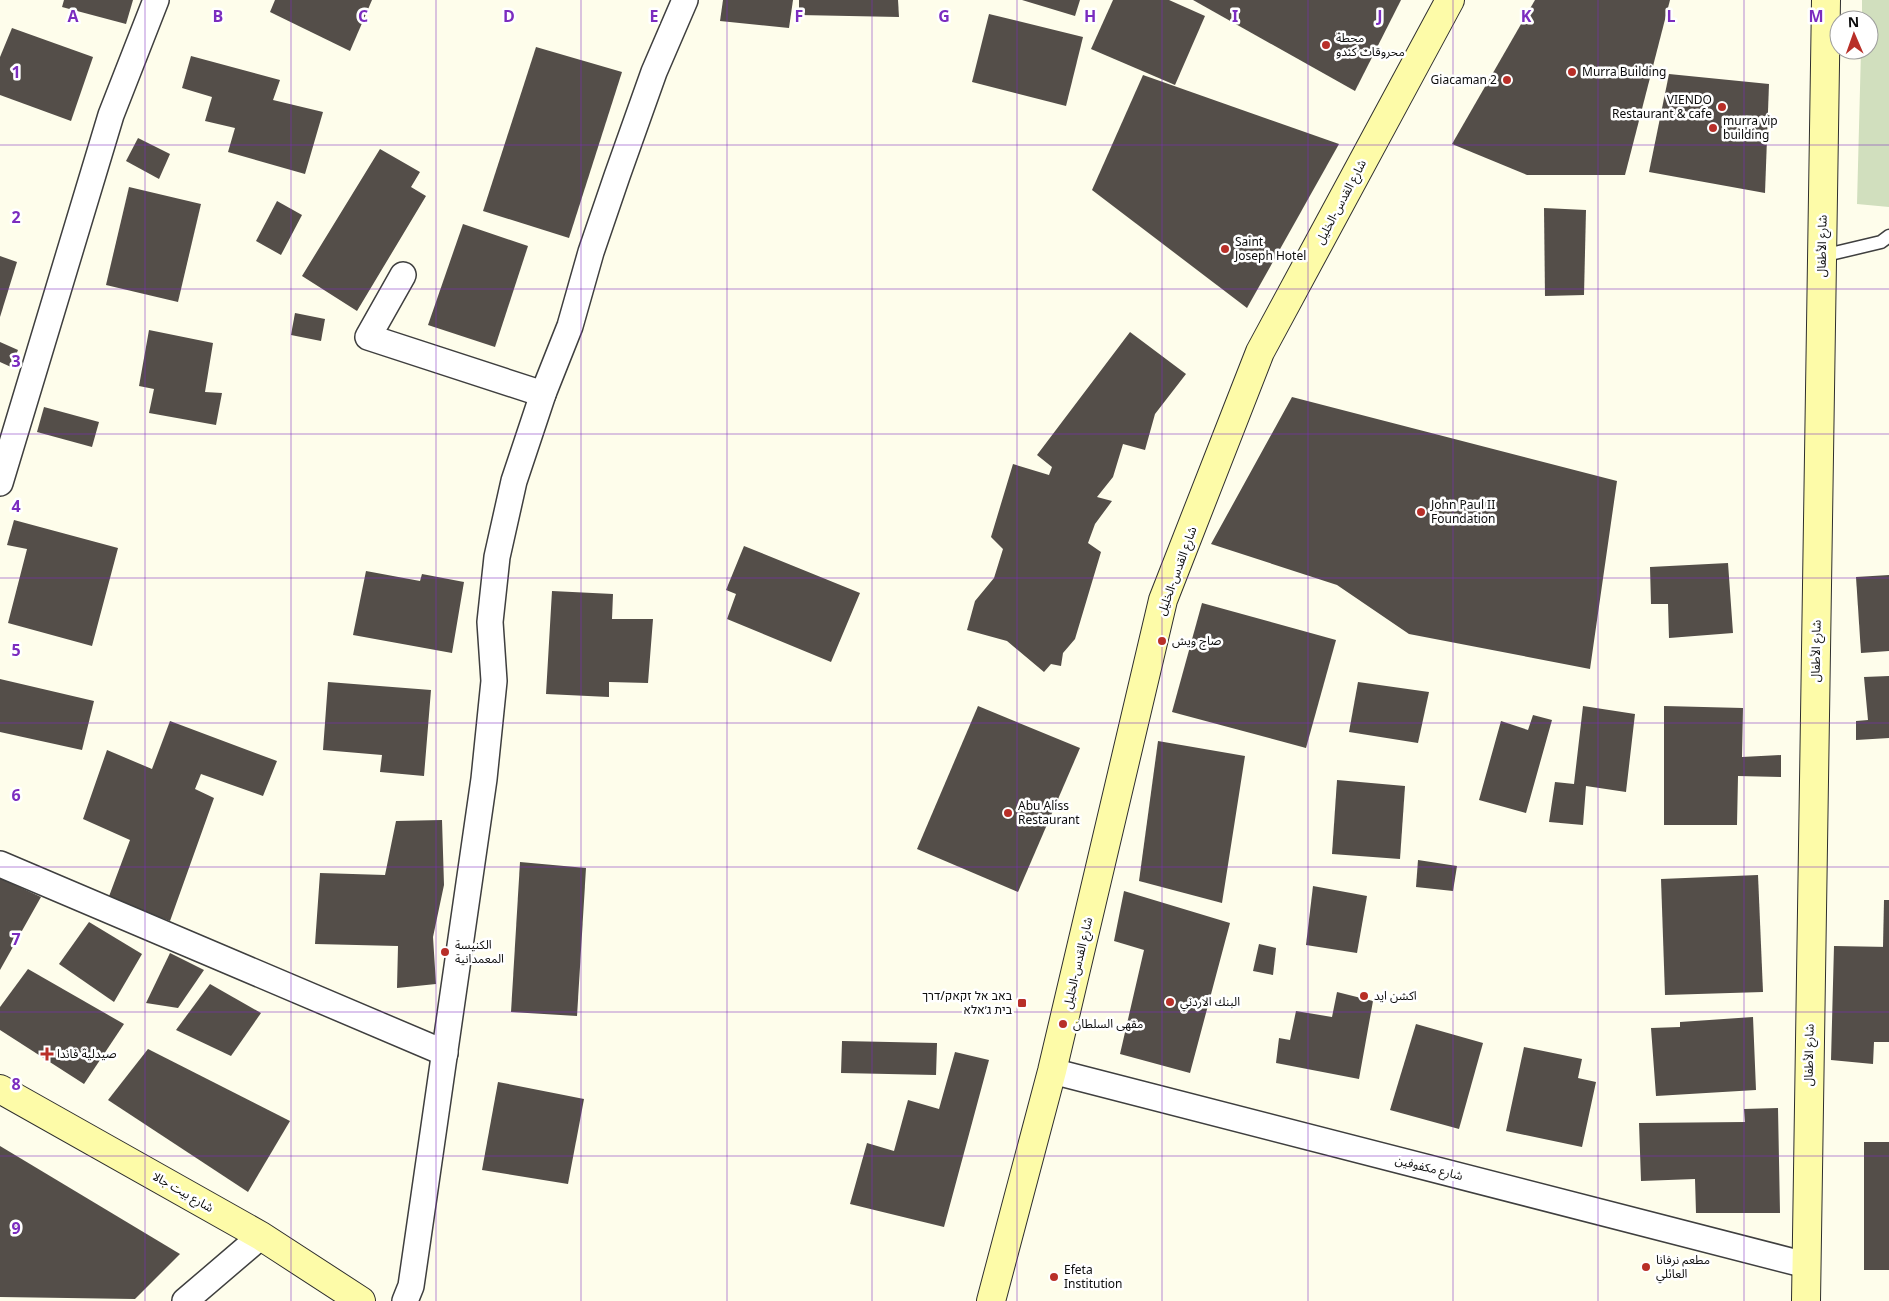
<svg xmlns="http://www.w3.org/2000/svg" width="1889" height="1301" viewBox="0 0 1889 1301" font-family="Georgia,'Noto Sans Arabic',Heebo,serif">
<rect width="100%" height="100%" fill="#fefdeb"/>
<path fill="#d1dfbe" d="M1862,0H1889V207L1857,204L1861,50H1869V20H1862Z"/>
<g fill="#544e49">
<path d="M64,0H133L126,24L62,7Z"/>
<path d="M275,0H372L350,51L270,12Z"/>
<path d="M723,0H793L789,28L720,21Z"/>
<path d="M799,0H898L899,17L799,15Z"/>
<path d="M1022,0H1080L1075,16Z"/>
<path d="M1113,0H1169L1205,16L1175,85L1091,49Z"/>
<path d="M1193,0H1401L1355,91Z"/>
<path d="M1535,0H1670L1625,175H1527L1452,144Z"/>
<path d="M989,14L1083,37L1066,106L972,82Z"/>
<path d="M12,28L93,57L71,121L0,95V57Z"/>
<path d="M536,47L622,72L569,238L483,211Z"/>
<path d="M191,56L280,80L273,100L323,112L305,174L228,152L235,128L205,121L212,97L182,88Z"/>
<path d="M1669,74L1769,84L1765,193L1649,172Z"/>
<path d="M1143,75L1339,144L1247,308L1092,190Z"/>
<path d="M138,138L170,154L159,179L126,161Z"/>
<path d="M380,149L420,172L411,187L426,196L357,311L302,276Z"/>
<path d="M129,187L201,204L178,302L106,285Z"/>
<path d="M277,201L302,215L281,255L256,241Z"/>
<path d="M1544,208L1586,210L1584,295L1545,296Z"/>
<path d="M463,224L528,246L495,347L428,325Z"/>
<path d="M0,256L17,262L0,317Z"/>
<path d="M295,313L325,319L321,341L291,335Z"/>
<path d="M149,330L213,343L205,392L222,393L216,425L149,413L154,389L139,386Z"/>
<path d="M1130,332L1186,374L1155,414L1145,450L1123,444L1113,477L1097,497L1112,501L1095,524L1088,543L1101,552L1075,639L1063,653L1061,666L1051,664L1044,672L1007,641L967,630L975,601L994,578L1003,549L991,537L1013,464L1049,475L1052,467L1037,455Z"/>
<path d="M0,342L18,350L11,367L0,362Z"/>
<path d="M1292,397L1617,481L1590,669L1409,634L1337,585L1211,544Z"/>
<path d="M44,407L99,422L92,447L37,432Z"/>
<path d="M14,520L118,548L92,646L8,623L27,549L7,545Z"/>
<path d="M744,546L860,593L831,662L727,619L736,594L726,590Z"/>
<path d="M1728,563L1733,633L1669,638L1668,604H1651L1650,567Z"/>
<path d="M366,571L420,581L422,574L464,582L452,653L353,635Z"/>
<path d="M1889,575V651L1861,653L1856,577Z"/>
<path d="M552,591L613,594L612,619H653L648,683L609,682V697L546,694Z"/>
<path d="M1202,603L1336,640L1306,748L1172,712Z"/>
<path d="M1889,676V738L1856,740V721L1868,720L1864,677Z"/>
<path d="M0,679L94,701L82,750L0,732Z"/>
<path d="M328,682L431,690L424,776L380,772L382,755L323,750Z"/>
<path d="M1358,682L1429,692L1418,743L1349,732Z"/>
<path d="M978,706L1080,748L1018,892L917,849Z"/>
<path d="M1583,706L1635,714L1626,792L1586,786L1583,825L1549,822L1555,782L1574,784Z"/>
<path d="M1664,706L1743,708L1742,757L1781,755V777L1738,776L1737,825H1664Z"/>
<path d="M1533,715L1552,720L1526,813L1479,800L1501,721L1528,730Z"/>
<path d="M170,721L277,761L263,796L201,774L195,789L214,798L170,921L108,899L130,840L83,819L107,750L152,769Z"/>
<path d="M1158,741L1245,756L1222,903L1139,881Z"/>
<path d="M1337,780L1405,786L1400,859L1332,854Z"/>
<path d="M442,820L444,885L433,937L436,984L397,988L398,946L315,944L320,873L385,875L396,821Z"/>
<path d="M1418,860L1457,866L1453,891L1416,887Z"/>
<path d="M520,862L586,868L577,1016L511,1012Z"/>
<path d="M1758,875L1763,992L1665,995L1661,879Z"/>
<path d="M0,878L41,897L0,970Z"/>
<path d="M1313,886L1367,896L1357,953L1306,945Z"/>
<path d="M1124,891L1230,923L1190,1073L1120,1054L1144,950L1114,941Z"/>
<path d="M1884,900H1889V947H1883Z"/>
<path d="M89,922L142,954L114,1002L59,964Z"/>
<path d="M1259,944L1276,948L1273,975L1253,971Z"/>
<path d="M1834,946L1889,947V1042H1874L1873,1064L1831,1060Z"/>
<path d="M170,953L204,970L178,1008L146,1003Z"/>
<path d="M28,969L124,1024L84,1084L0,1030V1007Z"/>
<path d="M210,984L261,1013L231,1056L176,1030Z"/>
<path d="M1337,992L1373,1001L1359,1079L1276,1063L1279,1038L1290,1040L1296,1011L1332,1017Z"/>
<path d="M1753,1017L1756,1090L1656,1096L1651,1028L1680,1027V1022Z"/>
<path d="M1416,1024L1483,1043L1459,1129L1390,1110Z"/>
<path d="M842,1041L937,1043L936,1075L841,1073Z"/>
<path d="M1524,1047L1582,1059L1578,1078L1596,1082L1582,1147L1506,1131Z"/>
<path d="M148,1049L290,1121L248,1192L108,1100Z"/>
<path d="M955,1052L989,1060L944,1227L850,1204L867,1143L894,1151L908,1100L939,1109Z"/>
<path d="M498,1082L584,1099L568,1184L482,1170Z"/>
<path d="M1778,1108L1780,1213H1696L1695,1179L1641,1181L1639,1123L1745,1122L1744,1109Z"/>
<rect x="1864" y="1142" width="25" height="128"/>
<path d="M0,1146L180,1254L135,1299L0,1297Z"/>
</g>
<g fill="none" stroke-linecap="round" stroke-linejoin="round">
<g stroke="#3f3f3f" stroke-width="15">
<path id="lane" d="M1822,256L1881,242L1889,236"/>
</g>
<g stroke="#3f3f3f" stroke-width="28">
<g id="street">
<path d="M403,275L368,337L543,394"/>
<path d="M0,483L111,115L156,0"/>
<path d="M0,864L445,1053"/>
<path d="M1052,1071L1806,1265"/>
<path d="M185,1301L261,1236"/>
<path d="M405,1301L411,1286L424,1196L484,779L494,681L490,622L497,557L514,481L543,394L570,326L591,252L617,176L654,72L685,0"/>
</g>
</g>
<g stroke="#2e2e2e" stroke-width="30">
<g id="secondary">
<path d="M0,1089L261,1236L361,1301"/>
<path d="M991,1301L1052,1071L1163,600L1260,352L1450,0"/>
<path d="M1806,1301L1826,0"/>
</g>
</g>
<use href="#lane" stroke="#fff" stroke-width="12"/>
<use href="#street" stroke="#fff" stroke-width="25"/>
<use href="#secondary" stroke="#fdfba8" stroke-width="28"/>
</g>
<path fill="none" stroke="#7b2cbf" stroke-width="1" stroke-opacity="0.55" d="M145,0V1301M291,0V1301M436,0V1301M581,0V1301M727,0V1301M872,0V1301M1017,0V1301M1162,0V1301M1308,0V1301M1453,0V1301M1598,0V1301M1744,0V1301M0,145H1889M0,289H1889M0,434H1889M0,578H1889M0,723H1889M0,867H1889M0,1012H1889M0,1156H1889"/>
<g fill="#b82f28" stroke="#fff" stroke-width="2">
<circle cx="1326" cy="45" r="5"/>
<circle cx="1572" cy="72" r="5"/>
<circle cx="1507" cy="80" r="5"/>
<circle cx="1722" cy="107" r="5"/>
<circle cx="1713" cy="128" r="5"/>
<circle cx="1225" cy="249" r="5"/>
<circle cx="1421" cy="512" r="5"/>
<circle cx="1162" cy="641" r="5"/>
<circle cx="1008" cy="813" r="5"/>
<circle cx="445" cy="952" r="5"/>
<circle cx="1364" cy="996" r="5"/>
<circle cx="1170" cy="1002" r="5"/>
<rect x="1017" y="998" width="10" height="10" rx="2.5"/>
<circle cx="1063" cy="1024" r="5"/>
<path d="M44.5 1046.5h5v5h5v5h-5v5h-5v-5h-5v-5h5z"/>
<circle cx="1646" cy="1267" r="5"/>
<circle cx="1054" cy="1277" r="5"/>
</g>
<g text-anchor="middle" stroke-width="5" stroke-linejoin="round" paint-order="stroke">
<g font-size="12" fill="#0c0c0c" stroke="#fff" text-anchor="start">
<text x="1336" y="42">محطة<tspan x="1336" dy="14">محروقات كندو</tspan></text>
<text x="1582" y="76">Murra Building</text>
<text x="1497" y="84" text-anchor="end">Giacaman 2</text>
<text x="1712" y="104" text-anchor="end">VIENDO<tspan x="1712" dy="14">Restaurant &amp; cafe</tspan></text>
<text x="1723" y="125">murra vip<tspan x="1723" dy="14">building</tspan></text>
<text x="1235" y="246">Saint<tspan x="1235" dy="14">Joseph Hotel</tspan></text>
<text x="1431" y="509">John Paul II<tspan x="1431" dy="14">Foundation</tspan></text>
<text x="1172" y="645">صاج ويش</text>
<text x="1018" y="810">Abu Aliss<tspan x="1018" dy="14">Restaurant</tspan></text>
<text x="455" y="949">الكنيسة<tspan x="455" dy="14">المعمدانية</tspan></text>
<text x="1012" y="1000" text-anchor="end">באב אל זקאק/דרך<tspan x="1012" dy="14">בית ג׳אלא</tspan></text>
<text x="1374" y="1000">اكشن ايد</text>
<text x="1180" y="1006">البنك الاردني</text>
<text x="1073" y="1028">مقهى السلطان</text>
<text x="57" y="1058">صيدلية فاندا</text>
<text x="1656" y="1264">مطعم نرفانا<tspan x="1656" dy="14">العائلي</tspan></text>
<text x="1064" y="1274">Efeta<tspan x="1064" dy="14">Institution</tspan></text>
</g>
<g font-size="12" fill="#0c0c0c" stroke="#fff">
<text transform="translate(1341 202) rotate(-62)" y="4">شارع القدس-الخليل</text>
<text transform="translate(1822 246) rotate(-89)" y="4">شارع الأطفال</text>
<text transform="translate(1177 571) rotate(-70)" y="4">شارع القدس-الخليل</text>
<text transform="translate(1816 651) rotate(-89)" y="4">شارع الأطفال</text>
<text transform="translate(1078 963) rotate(-77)" y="4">شارع القدس-الخليل</text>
<text transform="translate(1809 1055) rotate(-89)" y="4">شارع الأطفال</text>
<text transform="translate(1429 1168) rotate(14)" y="4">شارع مكفوفين</text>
<text transform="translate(183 1192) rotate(30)" y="4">شارع بيت جالا</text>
</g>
</g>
<g font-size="16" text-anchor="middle" font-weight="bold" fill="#7b2cbf" stroke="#fff" stroke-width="5" stroke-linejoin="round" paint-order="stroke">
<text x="73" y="22">A</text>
<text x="218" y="22">B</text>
<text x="363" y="22">C</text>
<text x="509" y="22">D</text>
<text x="654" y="22">E</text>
<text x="799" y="22">F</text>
<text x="944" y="22">G</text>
<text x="1090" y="22">H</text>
<text x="1235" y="22">I</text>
<text x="1380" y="22">J</text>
<text x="1526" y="22">K</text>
<text x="1671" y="22">L</text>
<text x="1816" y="22">M</text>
<text x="16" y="78">1</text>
<text x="16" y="223">2</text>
<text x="16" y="367">3</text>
<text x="16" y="512">4</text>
<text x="16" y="656">5</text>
<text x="16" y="801">6</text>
<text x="16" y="945">7</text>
<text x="16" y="1090">8</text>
<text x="16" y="1234">9</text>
</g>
<g transform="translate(1854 35) rotate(358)"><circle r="24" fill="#ffffff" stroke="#9e9e9e"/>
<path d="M0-4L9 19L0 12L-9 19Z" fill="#b82f28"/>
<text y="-8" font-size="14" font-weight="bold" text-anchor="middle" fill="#0c0c0c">N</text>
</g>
</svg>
